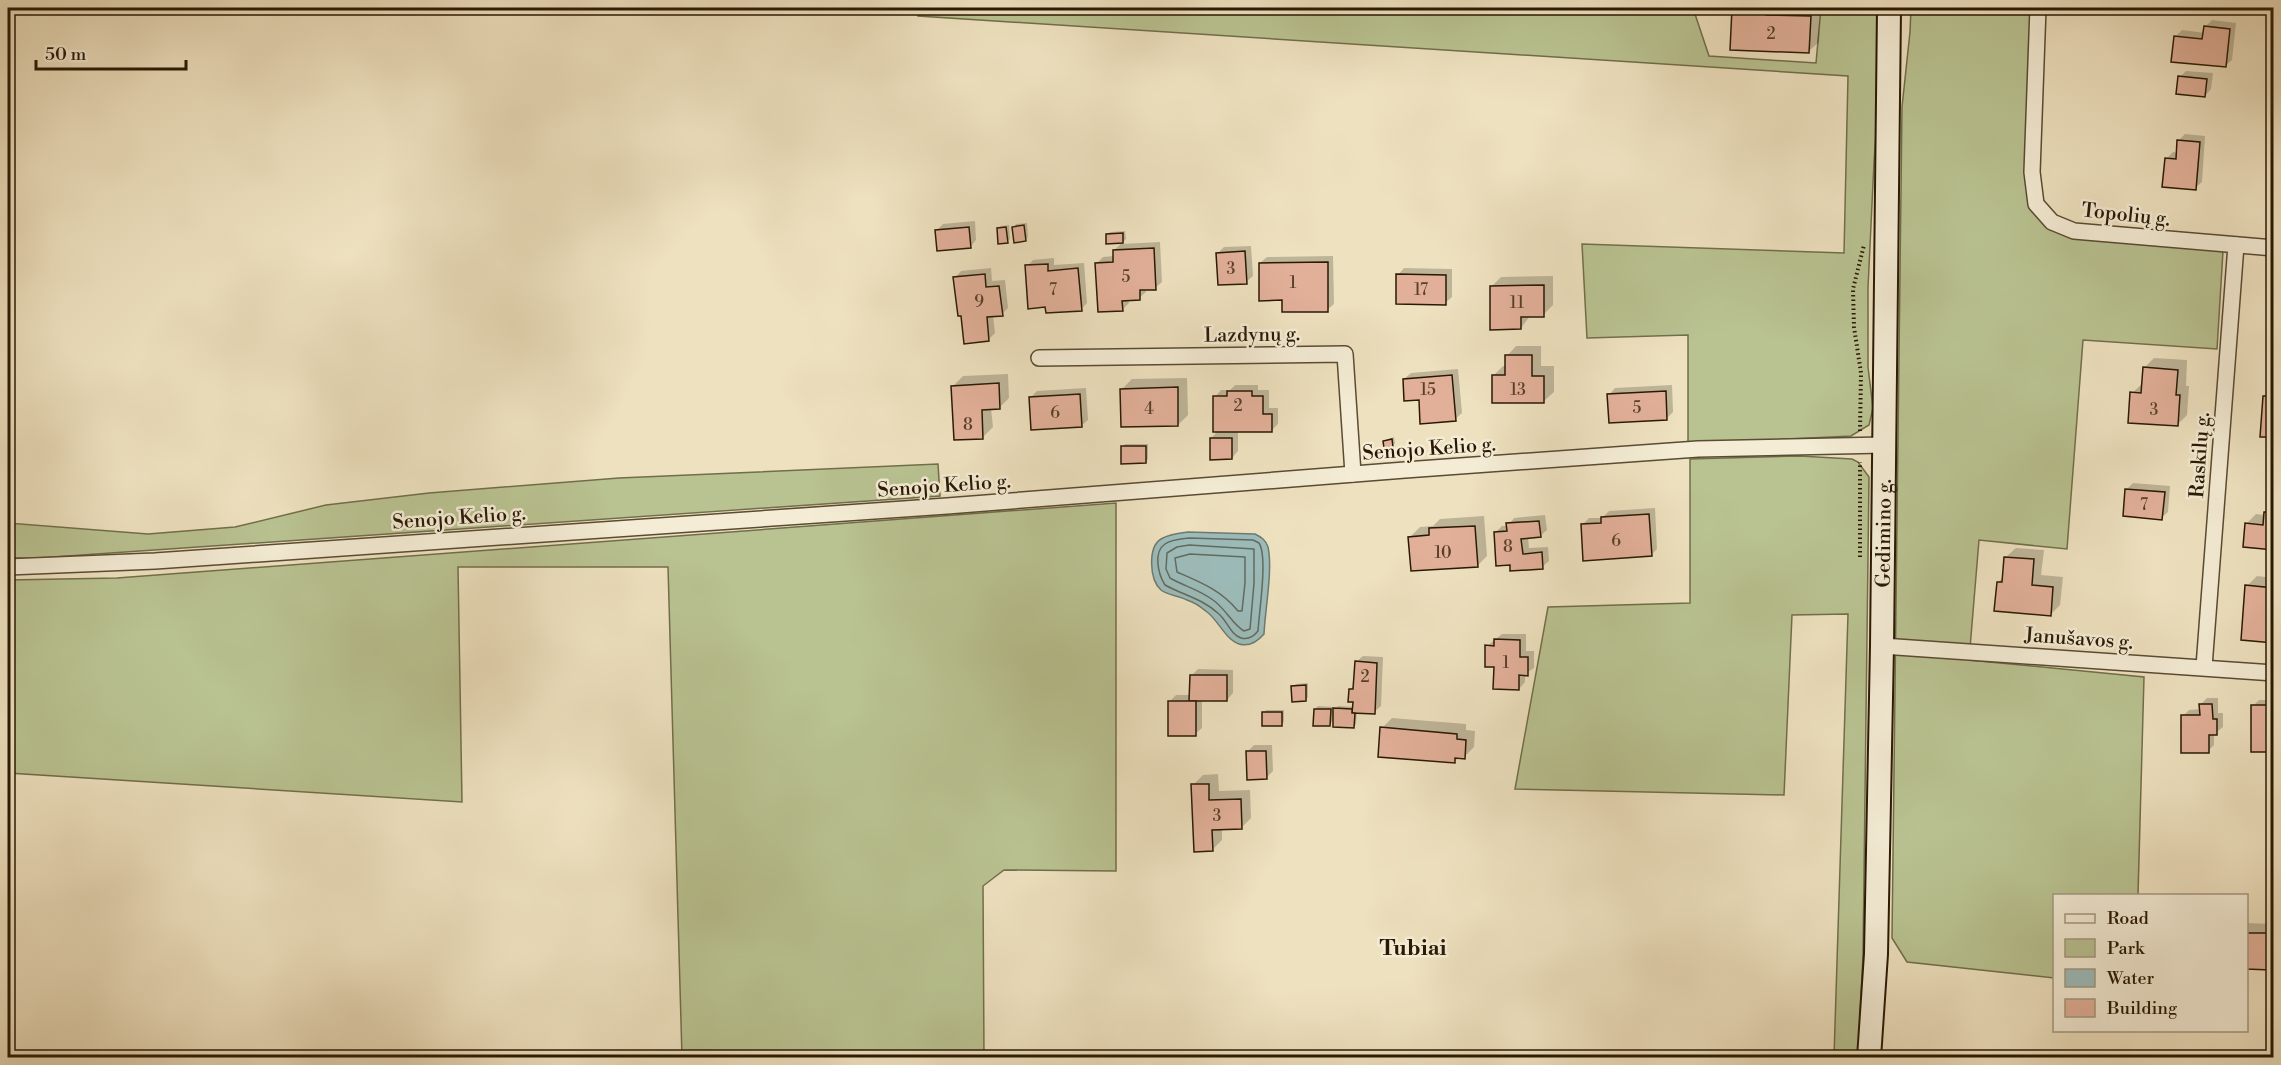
<svg xmlns="http://www.w3.org/2000/svg" width="2281" height="1065" viewBox="0 0 2281 1065" font-family="'Libre Bodoni',serif">
<rect width="100%" height="100%" fill="#eee1bf"/>
<filter id="stains"><feTurbulence type="fractalNoise" baseFrequency=".00333" numOctaves="4"/><feColorMatrix values="0 0 0 0 .2 0 0 0 0 .09 0 0 0 0 .02 0 0 0 .5 -.17"/></filter>
<radialGradient id="worn" r=".72"><stop offset=".6" stop-color="#630" stop-opacity="0"/><stop offset="1" stop-color="#630" stop-opacity=".3"/></radialGradient>
<g fill="#b9c291" stroke="#716e4a" stroke-width="1.5">
<path d="M918,8H1693L1709,56L1816,63L1821,8H1885L1874,162L1868,288V367L1873,408L1869,425L1851,436L1688,444V335L1587,338L1582,244L1844,253L1848,76L918,16Z"/>
<path d="M1911,8H2038L2037,205L2052,222L2236,245L2223,251L2217,349L2083,340L2067,549L1979,540L1969,660L2144,677L2138,895L2054,896V978L1907,962L1892,938L1902,107L1910,32Z"/>
<path d="M1800,456L1852,459L1858,462L1869,477L1863,955L1858,1057H1834L1848,614L1792,615L1784,795L1515,789L1548,607L1690,603V459Z"/>
<path d="M938,464L940,496L38,558H8V523L148,534L235,527L326,505L429,493L619,478Z"/>
<path d="M1116,503V871L1004,870L983,886L984,1057H682L668,567H458L462,802L8,773V580L117,578Z"/>
</g>
<path fill="#9cbcba" stroke="#6e7b71" stroke-width="1.5" d="M1188,532L1255,534C1261,537 1266,540 1268,547C1273,569 1265,610 1264,634C1258,641 1249,647 1239,644C1226,640 1218,620 1207,612C1201,607 1194,602 1187,600C1179,596 1167,595 1161,590C1149,579 1148,547 1161,539C1169,534 1180,533 1188,532Z"/>
<g fill="#0003">
<path d="M1733,8H1820L1819,42L1809,51L1732,48Z"/>
<path d="M2212,20L2236,23L2232,60L2225,66L2175,37L2182,30L2205,33V27Z"/>
<path d="M2186,71L2213,73L2211,89L2205,96L2180,77Z"/>
<path d="M2185,134L2205,136L2202,182L2195,188L2166,159L2173,152L2178,153L2179,140Z"/>
<path d="M975,221L976,240L970,247L937,230L943,224Z"/>
<path d="M1027,223L1028,237L1025,240L1014,227L1016,224Z"/>
<path d="M1009,225L1010,239L1007,241L998,229L1001,226Z"/>
<path d="M1125,231L1126,239L1121,244L1160,242L1162,282L1155,288L1146,289V292L1139,298L1128,299L1129,303L1122,310L1097,263L1103,257L1114,256V250L1123,242L1108,235L1110,232Z"/>
<path d="M1251,246L1253,276L1246,282L1217,254L1224,247Z"/>
<path d="M1333,256L1334,304L1327,310L1283,299L1260,263L1267,257Z"/>
<path d="M1054,258V265L1084,263L1087,303L1081,309L1027,266L1033,260Z"/>
<path d="M991,268L992,281L1005,280L1008,308L1002,314L993,315L995,333L989,339L962,314L955,278L961,271Z"/>
<path d="M1404,268L1452,269V297L1445,303L1398,275Z"/>
<path d="M1553,276V305L1543,315L1530,316L1521,328L1491,287L1501,277Z"/>
<path d="M1516,346H1541V366H1554V392L1544,401L1493,376L1503,366H1507V356Z"/>
<path d="M2154,358L2187,360L2186,386H2189L2187,415L2177,425L2132,393L2143,383L2144,368Z"/>
<path d="M1458,369L1462,413L1455,419L1420,398L1404,379L1411,373Z"/>
<path d="M1008,374L1009,398L999,408H991L993,427L983,437L953,386L963,376Z"/>
<path d="M1187,378L1188,415L1178,425L1122,389L1132,379Z"/>
<path d="M1235,385H1258V390H1269V408H1278V424L1272,430H1238V451L1232,458L1211,438L1219,430L1215,397L1221,390H1230Z"/>
<path d="M1672,385L1673,412L1667,418L1609,395L1615,388Z"/>
<path d="M2274,387V436L2264,396Z"/>
<path d="M1086,388L1088,420L1081,426L1031,397L1037,391Z"/>
<path d="M1394,437L1395,443L1393,445L1385,441Z"/>
<path d="M1125,444H1148V459L1146,462L1123,447Z"/>
<path d="M2133,483L2170,486L2168,512L2161,518L2127,489Z"/>
<path d="M2274,504V548L2246,524L2256,514L2265,515Z"/>
<path d="M1655,508L1657,549L1651,555L1582,525L1589,518H1602L1609,511Z"/>
<path d="M1545,515L1547,530L1540,536L1528,537L1529,548L1548,547L1549,561L1542,567L1511,563L1495,533L1502,526H1508L1514,518Z"/>
<path d="M1484,516L1487,556L1477,566L1410,537L1420,527L1433,526L1440,519Z"/>
<path d="M2016,548L2044,550L2041,575L2063,577L2060,605L2050,615L1998,582L2004,577L2006,557Z"/>
<path d="M2257,576L2274,578V642L2247,586Z"/>
<path d="M1502,634H1526V651H1534V668L1525,674V682L1519,689L1495,665L1487,646Z"/>
<path d="M1363,656L1383,657L1381,706L1374,712L1357,711L1356,724L1353,727L1334,720L1329,725L1315,709L1318,706L1333,707V711L1338,706L1354,707V701L1350,690L1355,684L1356,662Z"/>
<path d="M1198,669L1233,670V693L1227,700H1202V728L1195,734L1169,702L1176,695H1191V676Z"/>
<path d="M1308,683V697L1306,700L1293,686L1296,684Z"/>
<path d="M2207,698H2218V713H2223V727L2214,734V745L2208,751L2183,716L2189,710L2201,709V704Z"/>
<path d="M2259,700H2274V751L2253,706Z"/>
<path d="M1266,710H1284V722L1281,724L1263,713Z"/>
<path d="M1392,718L1466,724V730L1475,731L1474,747L1464,757H1459L1454,762L1382,728Z"/>
<path d="M1254,745H1272L1273,771L1266,778L1247,752Z"/>
<path d="M1218,774L1219,791L1250,790L1251,818L1241,828L1222,829V840L1212,850L1193,785L1203,775Z"/>
<path d="M2246,923L2274,924V965L2271,968H2246Z"/>
</g>
<g fill="none" stroke-linecap="round" stroke-linejoin="round">
<g stroke="#626a5f" stroke-width="1.5">
<path d="M1189,538L1253,540L1259,543C1268,557 1259,612 1258,631C1254,636 1248,640 1241,638C1231,635 1227,621 1219,614C1203,599 1183,595 1165,585C1158,574 1153,552 1165,544C1172,539 1182,539 1189,538Z"/>
<path d="M1189,545L1254,549V583L1250,629L1244,631C1233,625 1225,608 1213,600C1200,590 1184,586 1170,578L1166,569L1167,553L1177,547Z"/>
<path d="M1190,554L1245,557V583L1242,611H1238C1221,590 1200,582 1177,572L1175,558Z"/>
</g>
</g>
<g fill="#e2b099" stroke="#291904" stroke-width="1.5">
<path d="M1732,8H1767L1766,15L1811,16L1809,53L1730,50Z"/>
<path d="M2204,26L2230,29L2226,67L2171,62L2174,36L2202,39Z"/>
<path d="M2178,76L2207,79L2205,97L2176,94Z"/>
<path d="M2177,140L2200,142L2196,190L2162,187L2165,158L2176,159Z"/>
<path d="M1024,225L1026,241L1014,243L1012,227Z"/>
<path d="M969,227L971,248L937,251L935,230Z"/>
<path d="M1006,227L1008,243L998,244L997,228Z"/>
<path d="M1123,233V243L1106,244V234Z"/>
<path d="M1154,248L1156,290H1140V300L1122,301L1123,311L1098,312L1095,263L1113,262V250Z"/>
<path d="M1245,251L1247,284L1218,285L1216,253Z"/>
<path d="M1328,262V312H1282V300L1259,301V263Z"/>
<path d="M1048,264V271L1078,268L1082,311L1046,313L1045,307L1028,309L1025,265Z"/>
<path d="M985,274L986,287L999,286L1003,316L987,317L989,341L964,344L961,316H958L953,277Z"/>
<path d="M1396,274L1446,275V305L1396,304Z"/>
<path d="M1544,285V317H1521V329L1490,330V286Z"/>
<path d="M1505,355H1532V376H1544V403H1492V375H1505Z"/>
<path d="M2143,367L2178,370L2176,395H2180L2178,426L2128,423L2130,392L2141,393Z"/>
<path d="M1452,375L1456,421L1420,424L1419,400L1404,401L1403,379Z"/>
<path d="M999,383L1000,409L982,410L983,439L954,440L951,386Z"/>
<path d="M1178,387V426L1121,427L1120,389Z"/>
<path d="M1227,391H1252V396H1263V414H1272V432H1213V396H1227Z"/>
<path d="M1666,391L1667,420L1609,423L1607,394Z"/>
<path d="M1080,394L1082,427L1031,430L1029,397Z"/>
<path d="M2263,396H2274V437H2260Z"/>
<path d="M1210,438H1232V459L1210,460Z"/>
<path d="M1392,439L1393,447L1384,448L1383,441Z"/>
<path d="M1121,446H1146V463L1121,464Z"/>
<path d="M2125,489L2165,492L2162,520L2123,516Z"/>
<path d="M2264,512H2274V550L2243,547L2245,523L2263,525Z"/>
<path d="M1649,514L1652,556L1583,561L1581,524L1601,523V517Z"/>
<path d="M1539,521L1541,537L1521,539L1523,554L1542,552L1543,569L1510,571V565L1496,566L1494,532L1507,531L1506,523Z"/>
<path d="M1475,526L1478,567L1411,571L1408,537L1429,535V528Z"/>
<path d="M2004,557L2034,559L2032,585L2053,587L2051,616L1994,611L1997,582H2002Z"/>
<path d="M2245,585L2274,588V643L2241,640Z"/>
<path d="M1494,639L1520,640V657H1528V676L1519,675V690L1493,689L1494,667H1485V645L1494,646Z"/>
<path d="M1355,661L1377,663L1375,714L1352,713L1353,702H1348L1349,689H1353Z"/>
<path d="M1190,675H1227V701H1189Z"/>
<path d="M1306,685V701L1292,702L1291,686Z"/>
<rect x="1168" y="701" width="28" height="35"/>
<path d="M2199,704H2212L2213,719H2217V735H2209V753H2181V715H2200Z"/>
<rect x="2251" y="705" width="23" height="47"/>
<path d="M1333,708L1352,709V713H1355L1354,728L1333,727Z"/>
<path d="M1314,709H1331L1330,726H1313Z"/>
<rect x="1262" y="712" width="20" height="14"/>
<path d="M1380,727L1457,734V739L1466,740L1465,759L1455,758V763L1378,757Z"/>
<path d="M1246,751H1266L1267,779L1247,780Z"/>
<path d="M1191,784H1209V800L1241,799L1242,829L1212,830L1213,851L1194,852Z"/>
<path d="M2246,933H2272L2271,970L2246,969Z"/>
</g>
<g fill="none" stroke-linecap="round" stroke-linejoin="round">
<g stroke="#5a4b33" stroke-width="18">
<g id="street">
<path d="M2038,8L2032,172L2036,204L2052,222L2074,231L2274,248"/>
<path d="M1039,358L1345,354L1353,474"/>
<path d="M8,567L155,561L947,506L1405,470L1698,449L1884,445"/>
<path d="M1882,646L2274,673"/>
<path d="M2204,667L2236,245"/>
</g>
</g>
<g stroke="#291904" stroke-width="26">
<g id="secondary">
<path id="s1" d="M1869,1058L1876,954L1882,646L1889,8"/>
</g>
</g>
<g stroke="#291904" stroke-width="4" stroke-dasharray="1.5 3" stroke-linecap="butt">
<path d="M1860,431L1861,373L1854,327L1853,289L1864,245"/>
<path d="M1860,557V462"/>
</g>
<use href="#street" stroke="#f4ecd5" stroke-width="15"/>
<use href="#secondary" stroke="#f4ecd5" stroke-width="22"/>
</g>
<g text-anchor="middle" stroke-width="5" stroke-linejoin="round" paint-order="stroke">
<g font-size="16" fill="#573f29">
<text x="1771" y="39">2</text>
<text x="1231" y="274">3</text>
<text x="1126" y="282">5</text>
<text x="1293" y="288">1</text>
<text x="1053" y="295">7</text>
<text x="1421" y="295">17</text>
<text x="979" y="307">9</text>
<text x="1517" y="308">11</text>
<text x="1428" y="395">15</text>
<text x="1518" y="395">13</text>
<text x="1238" y="411">2</text>
<text x="1637" y="413">5</text>
<text x="1149" y="414">4</text>
<text x="2154" y="415">3</text>
<text x="1055" y="418">6</text>
<text x="968" y="430">8</text>
<text x="2144" y="510">7</text>
<text x="1616" y="546">6</text>
<text x="1508" y="552">8</text>
<text x="1443" y="558">10</text>
<text x="1506" y="668">1</text>
<text x="1365" y="682">2</text>
<text x="1217" y="821">3</text>
</g>
<g font-size="20" fill="#291904" stroke="#f4ecd5">
<text transform="translate(2126 214) rotate(6)" y="7">Topolių g.</text>
<text transform="translate(1252 334) rotate(-1)" y="7">Lazdynų g.</text>
<text transform="translate(1429 448) rotate(-4)" y="7">Senojo Kelio g.</text>
<text transform="translate(2199 455) rotate(-86)" y="7">Raskilų g.</text>
<text transform="translate(944 485) rotate(-4)" y="7">Senojo Kelio g.</text>
<text transform="translate(459 517) rotate(-4)" y="7">Senojo Kelio g.</text>
<text dy="7" stroke="none"><textPath href="#s1" startOffset="525">Gedimino g.</textPath></text>
<text transform="translate(2079 638) rotate(4)" y="7">Janušavos g.</text>
</g>
<g font-size="22" font-weight="bold" fill="#291904" stroke="#f4ecd5">
<text x="1413" y="955">Tubiai</text>
</g>
</g>
<rect width="2281" height="1065" fill="none" stroke="#eee1bf" stroke-width="30"/>
<rect x="9" y="9" width="2263" height="1047" fill="none" stroke="#291904" stroke-width="3"/>
<rect x="15" y="15" width="2251" height="1035" fill="none" stroke="#291904" stroke-width="1.5"/>
<rect x="2053" y="894" width="195" height="138" fill="#f4ecd5" stroke="#a39881" stroke-width="1.5"/>
<rect x="2065" y="914" width="30" height="9" fill="#f4ecd5" stroke="#a39881" stroke-width="1.5"/>
<text x="2107" y="924" font-size="18" fill="#291904">Road</text>
<rect x="2065" y="939" width="30" height="18" fill="#b9c291" stroke="#a39881" stroke-width="1.5"/>
<text x="2107" y="954" font-size="18" fill="#291904">Park</text>
<rect x="2065" y="969" width="30" height="18" fill="#9cbcba" stroke="#a39881" stroke-width="1.5"/>
<text x="2107" y="984" font-size="18" fill="#291904">Water</text>
<rect x="2065" y="999" width="30" height="18" fill="#e2b099" stroke="#a39881" stroke-width="1.5"/>
<text x="2107" y="1014" font-size="18" fill="#291904">Building</text>
<path d="M36 60v9h150v-9" fill="none" stroke="#291904" stroke-width="3"/>
<text x="45" y="60" font-size="18" fill="#291904" stroke="#f4ecd5" stroke-width="4.5" paint-order="stroke">50 m</text>
<rect width="100%" height="100%" filter="url(#stains)"/>
<rect width="100%" height="100%" fill="url(#worn)"/>
</svg>
